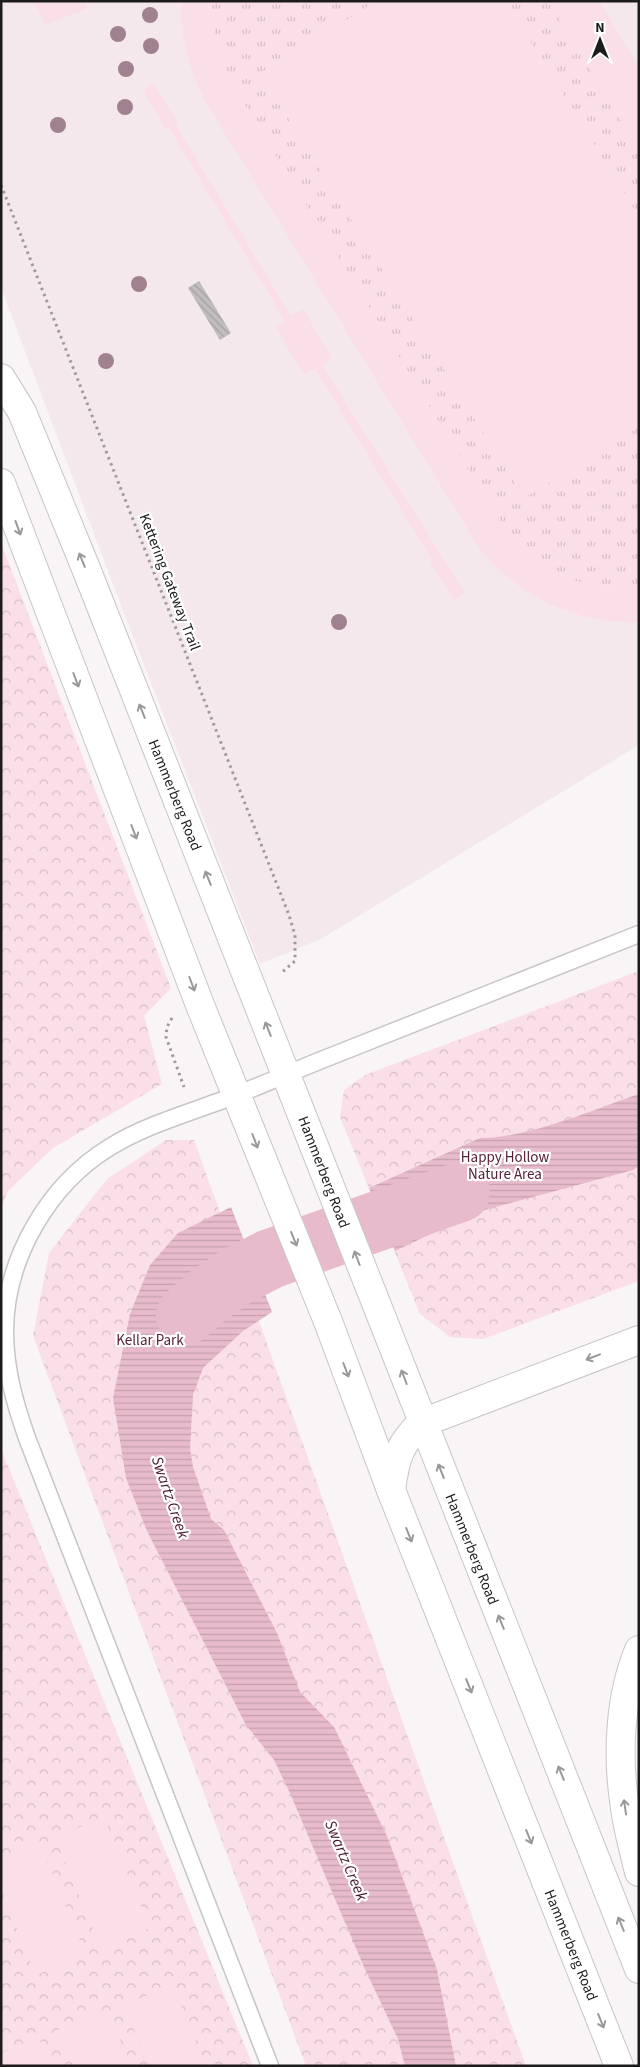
<svg xmlns="http://www.w3.org/2000/svg" width="640" height="2067" viewBox="0 0 640 2067" font-family="'Source Sans 3',sans-serif">
<defs>
<pattern id="grass-tufts" width="24" height="20" patternUnits="userSpaceOnUse" patternTransform="scale(1.25)"><rect width="24" height="20" fill="#fadee8"/><path d="M3 7l-1-3M5 7V3M7 7l1-3M15 17l-1-3M17 17v-4M19 17l1-3" fill="none" stroke="#d6bec6"/></pattern>
<pattern id="forest-crowns" width="20" height="18" patternUnits="userSpaceOnUse" patternTransform="scale(1.25)"><rect width="20" height="18" fill="#fadee8"/><path d="M2 6a3 3 0 1 1 6 0M12 15a3 3 0 1 1 6 0" fill="none" stroke="#d6bec6"/></pattern>
<pattern id="water-rules" width="6" height="5" patternUnits="userSpaceOnUse" patternTransform="scale(1.25)"><rect width="6" height="5" fill="#e7bbcb"/><path d="M0 2.5h6" fill="none" stroke="#c6a0ae"/></pattern>
<pattern id="building-back-hatch" width="6" height="6" patternUnits="userSpaceOnUse" patternTransform="scale(1.25)"><rect width="6" height="6" fill="#c1bdbe"/><path d="M-1 5l2 2M0 0l6 6M5-1l2 2" fill="none" stroke="#a5a2a3"/></pattern>
</defs>
<rect width="100%" height="100%" fill="#f9f5f7"/>
<path fill="#f5e8ed" d="M1,1H639V745L321,939L260,964L125,616L1,288Z"/>
<g fill="url(#grass-tufts)">
<path d="M212,1H377L261,73L524,498L639,427V591C582,591 540,572 504,528L235,89C220,62 211,33 212,1Z"/>
<path d="M505,1H548L639,149V217Z"/>
</g>
<g fill="url(#forest-crowns)">
<path d="M1,543L171,988L144,1016L162,1084L53,1148L8,1191L1,1208Z"/>
<path d="M639,971V1281L483,1339L450,1337L420,1314L340,1117L344,1090L365,1075Z"/>
<path d="M166,1140H194L526,2066H306L33,1336L49,1253L107,1179Z"/>
<path d="M1,1449L253,2066H1Z"/>
</g>
<g fill="#fadee8">
<path d="M35,1H84L87,9L45,25Z"/>
<path d="M181,1H212C211,33 220,62 235,89L504,528C538,569 584,593 639,591V622C577,625 520,597 481,551L208,106C190,73 180,39 181,1Z"/>
<path d="M377,1H505L639,217V427L524,498L260,73Z"/>
<path d="M548,1H599L639,67V149Z"/>
<path d="M154,83L178,123L176,125L291,316L303,309L332,358L322,365L465,593L454,600L429,562L432,560L315,369L304,375L275,327L285,321L169,128L166,130L143,90Z"/>
<path d="M104,1817L150,1928L101,1948L55,1837Z"/>
<path d="M40,1844L86,1955L36,1975L1,1889V1859Z"/>
<path d="M173,1985L206,2066H149L124,2005Z"/>
<path d="M108,2010L131,2066H73L58,2030Z"/>
<path d="M39,2038L51,2066H1V2053Z"/>
</g>
<g fill="url(#water-rules)">
<path d="M639,1094V1166L633,1170L477,1212L395,1251L369,1188L480,1138C529,1138 592,1110 639,1094Z"/>
<path d="M231,1207L272,1312L243,1331L203,1368L193,1395L190,1449L193,1467L211,1519L224,1530L277,1633L300,1692L334,1727L387,1836L437,1970L456,2066H405L398,2039L364,1967L290,1793L274,1760L246,1725L147,1531L126,1478L113,1398L130,1314L150,1265L178,1233Z"/>
</g>
<g fill="none" stroke-linecap="round" stroke-linejoin="round">
<path stroke="#e7bbcb" stroke-width="60" d="M186,1315L210,1294L237,1276L270,1259L460,1192"/>
</g>
<path fill="url(#building-back-hatch)" d="M199,281L231,333L220,340L188,288Z"/>
<g fill="none" stroke-linecap="round" stroke-linejoin="round">
<g stroke="#c8c5c6" stroke-width="19">
<path id="service" d="M270,2066L27,1438C15,1404 5,1369 5,1332C5,1259 48,1185 110,1147C144,1126 185,1114 223,1100C255,1088 287,1074 319,1061C426,1019 532,976 639,934"/>
</g>
<g stroke="#c8c5c6" stroke-width="30">
<g id="tertiary">
<path d="M1,378L22,412L87,571L639,1969"/>
<path d="M1,483L200,1005L329,1324L391,1490L619,2066"/>
<path d="M391,1490C395,1460 399,1443 422,1423"/>
</g>
</g>
<g stroke="#c8c5c6" stroke-width="30">
<g id="motorway">
<path d="M422,1423L639,1340"/>
<path d="M639,1650C619,1698 617,1757 625,1808C628,1830 634,1851 639,1872"/>
</g>
</g>
<g stroke="#9e9b9c" stroke-width="3" stroke-dasharray="2.5 4" stroke-linecap="butt">
<path d="M1,185L289,915L295,935V961L280,974"/>
<path d="M172,1018L167,1027L166,1037L184,1087"/>
</g>
<use href="#service" stroke="#fff" stroke-width="16"/>
<use href="#tertiary" stroke="#fff" stroke-width="28"/>
<use href="#motorway" stroke="#fff" stroke-width="28"/>
</g>
<g fill="#a0818f">
<circle cx="150" cy="15" r="8"/>
<circle cx="118" cy="34" r="8"/>
<circle cx="151" cy="46" r="8"/>
<circle cx="126" cy="69" r="8"/>
<circle cx="125" cy="107" r="8"/>
<circle cx="58" cy="125" r="8"/>
<circle cx="139" cy="284" r="8"/>
<circle cx="106" cy="361" r="8"/>
<circle cx="339" cy="622" r="8"/>
</g>
<defs><path id="oneway-shaft" d="M-6 0H5M1.5-3L5.5 0L1.5 3" fill="none" stroke-width="1.6" stroke-linecap="round" stroke-linejoin="round" transform="scale(1.25)"/></defs>
<g stroke="#999">
<use href="#oneway-shaft" transform="translate(18 528) rotate(70)"/>
<use href="#oneway-shaft" transform="translate(82 560) rotate(-112)"/>
<use href="#oneway-shaft" transform="translate(76 680) rotate(69)"/>
<use href="#oneway-shaft" transform="translate(142 711) rotate(-112)"/>
<use href="#oneway-shaft" transform="translate(134 832) rotate(69)"/>
<use href="#oneway-shaft" transform="translate(208 878) rotate(-112)"/>
<use href="#oneway-shaft" transform="translate(192 984) rotate(69)"/>
<use href="#oneway-shaft" transform="translate(268 1029) rotate(-112)"/>
<use href="#oneway-shaft" transform="translate(255 1141) rotate(69)"/>
<use href="#oneway-shaft" transform="translate(294 1239) rotate(68)"/>
<use href="#oneway-shaft" transform="translate(357 1258) rotate(-111)"/>
<use href="#oneway-shaft" transform="translate(593 1357) rotate(159)"/>
<use href="#oneway-shaft" transform="translate(346 1370) rotate(69)"/>
<use href="#oneway-shaft" transform="translate(404 1377) rotate(-111)"/>
<use href="#oneway-shaft" transform="translate(441 1471) rotate(-112)"/>
<use href="#oneway-shaft" transform="translate(409 1535) rotate(68)"/>
<use href="#oneway-shaft" transform="translate(501 1622) rotate(-112)"/>
<use href="#oneway-shaft" transform="translate(469 1686) rotate(68)"/>
<use href="#oneway-shaft" transform="translate(561 1773) rotate(-112)"/>
<use href="#oneway-shaft" transform="translate(625 1807) rotate(-98)"/>
<use href="#oneway-shaft" transform="translate(529 1837) rotate(68)"/>
<use href="#oneway-shaft" transform="translate(621 1924) rotate(-112)"/>
<use href="#oneway-shaft" transform="translate(601 2021) rotate(68)"/>
</g>
<g text-anchor="middle" stroke-width="4.5" stroke-linejoin="round" paint-order="stroke">
<g font-size="15" fill="#1d1c1c" stroke="#fff">
<text transform="translate(170 582) rotate(69)" y="5">Kettering Gateway Trail</text>
<text transform="translate(175 795) rotate(68)" y="5">Hammerberg Road</text>
<text transform="translate(324 1172) rotate(69)" y="5">Hammerberg Road</text>
<text transform="translate(472 1549) rotate(68)" y="5">Hammerberg Road</text>
<text transform="translate(571 1945) rotate(68)" y="5">Hammerberg Road</text>
</g>
<g font-size="15" fill="#57223a" stroke="#fff">
<text x="505" y="1162">Happy Hollow<tspan x="505" dy="17">Nature Area</tspan></text>
<text x="150" y="1345">Kellar Park</text>
</g>
<g font-size="16" font-style="italic" fill="#4a162f" stroke="#fff">
<text transform="translate(171 1497) rotate(71)" y="6">Swartz Creek</text>
<text transform="translate(347 1860) rotate(67)" y="6">Swartz Creek</text>
</g>
</g>
<rect width="640" height="2067" fill="none" stroke="#1d1c1c" stroke-width="5"/>
<g transform="translate(600 40)" stroke="#ffffff" stroke-width="4" paint-order="stroke">
<path d="M0-4L9 19L0 12L-9 19Z" fill="#1d1c1c"/>
<text y="-8" font-size="14" font-weight="bold" text-anchor="middle" fill="#1d1c1c">N</text>
</g>
</svg>
